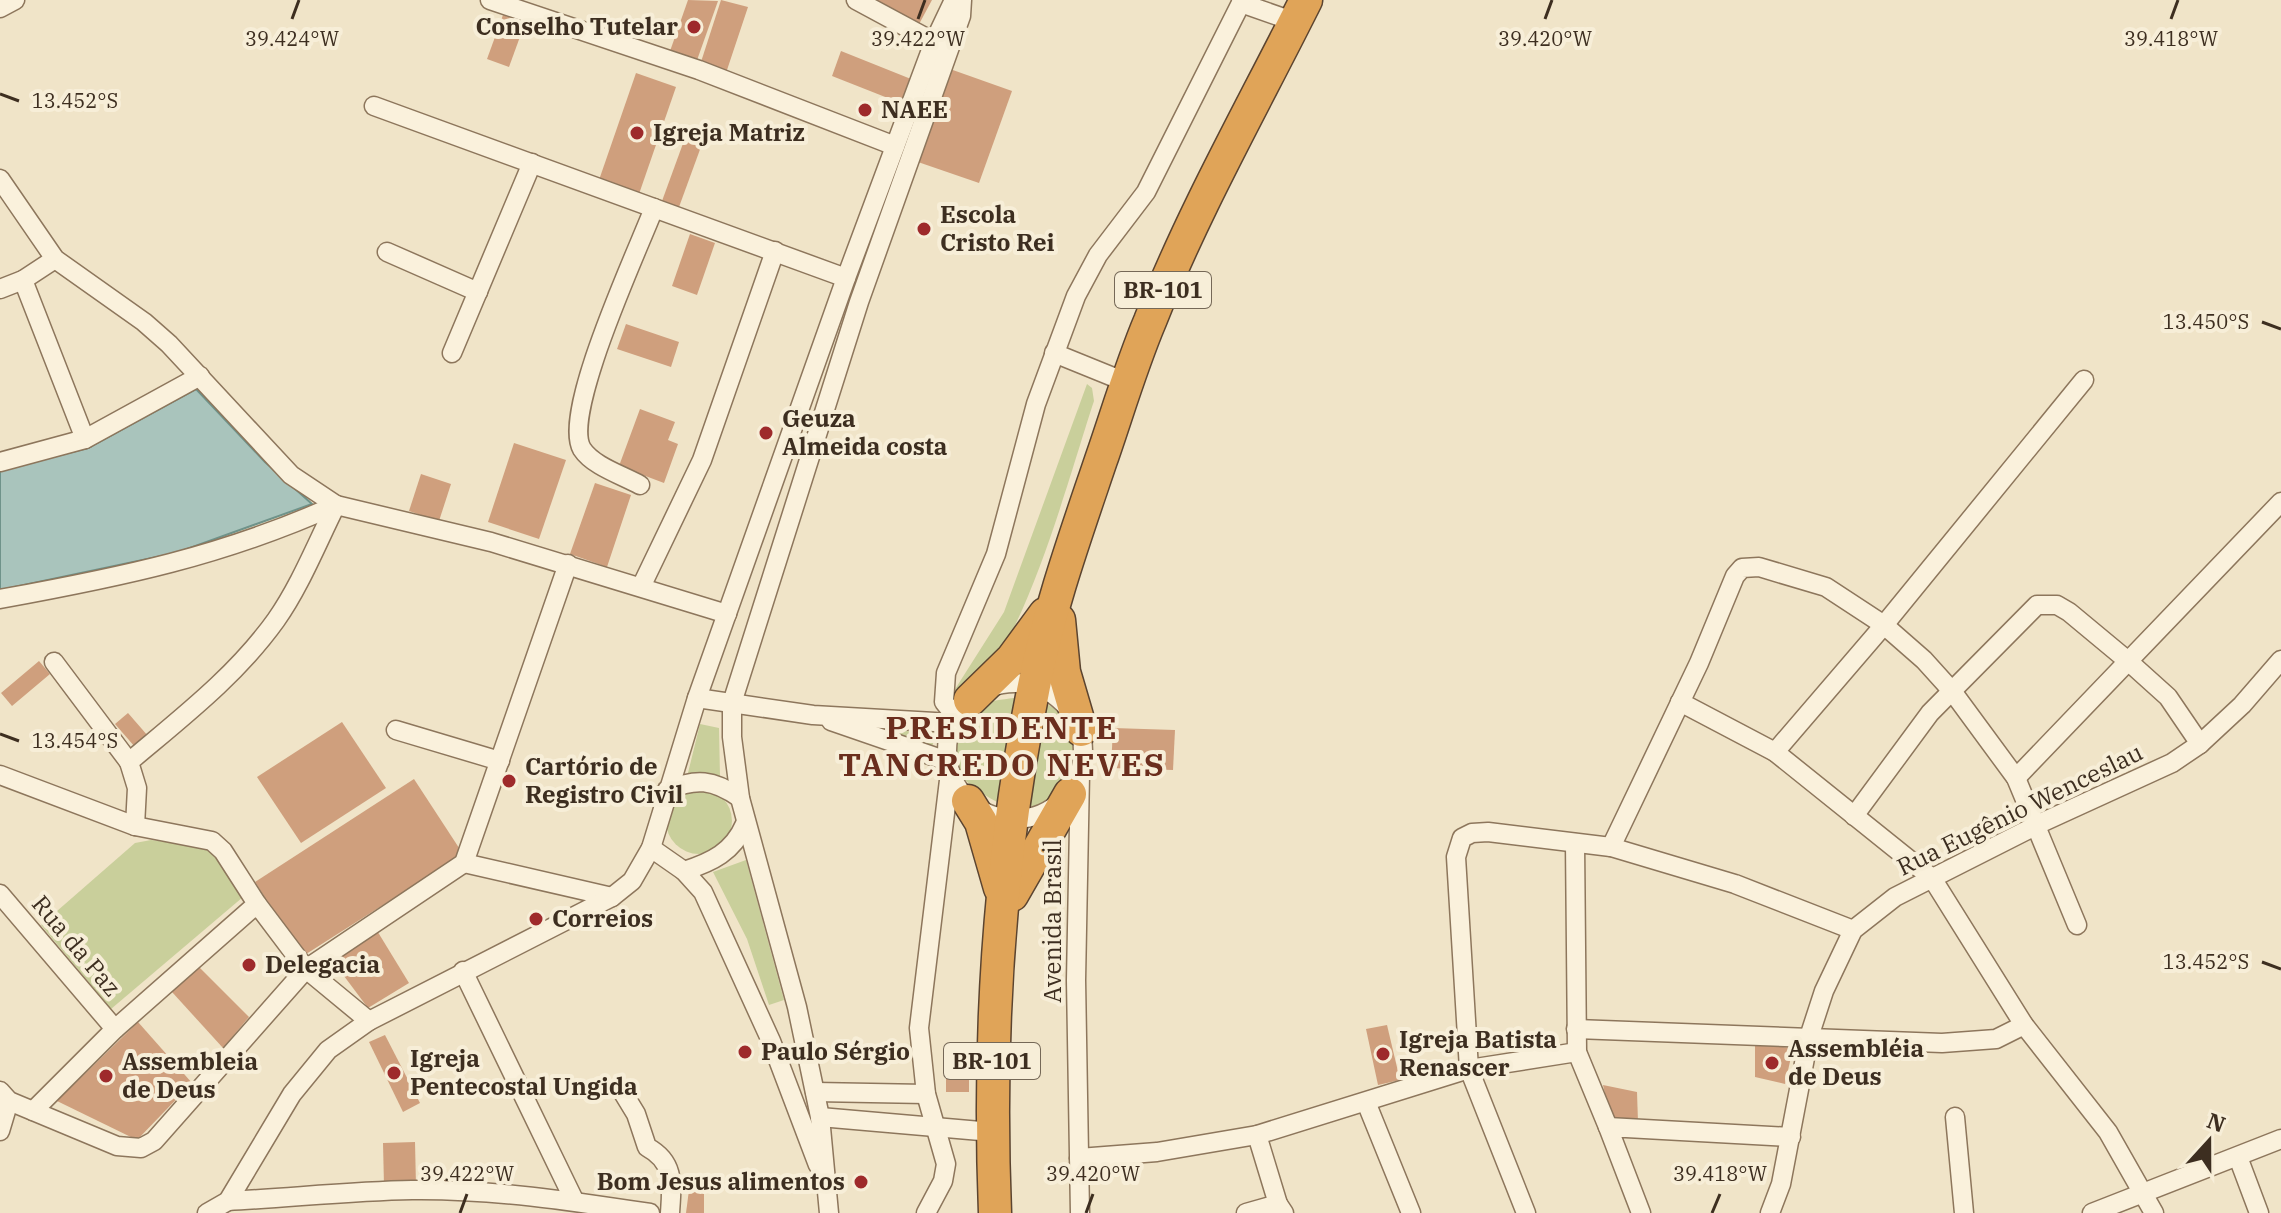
<svg xmlns="http://www.w3.org/2000/svg" width="2281" height="1213" viewBox="0 0 2281 1213" font-family="'IBM Plex Serif',serif">
<rect width="100%" height="100%" fill="#f0e4c8"/>
<g fill="#c9cf9b">
<path d="M1087,384L1092,388L1094,401C1072,466 1025,646 974,684C968,689 958,691 952,694L1004,612Z"/>
<path d="M1020,697L1002,805C987,796 968,787 958,771C942,749 960,713 983,704C994,700 1009,699 1020,697Z"/>
<path d="M1040,701C1100,724 1085,800 1024,808Z"/>
<path d="M851,722L930,730L935,734L932,748Z"/>
<path d="M700,724L719,728L720,777L705,774L687,777Z"/>
<circle cx="699" cy="821" r="33"/>
<path d="M151,840L209,848L243,897L111,1009L41,925L135,843Z"/>
<path d="M746,860L784,1000L769,1005L747,939L713,872Z"/>
</g>
<path fill="#a9c4bc" stroke="#6f938a" stroke-width="2" d="M196,389L265,462L312,504L176,553L0,590V470L88,448Z"/>
<g fill="#cf9f7d">
<path d="M688,0L718,1L696,63L669,54Z"/>
<path d="M721,0L748,7L726,73L700,65Z"/>
<path d="M872,0H932L918,26Z"/>
<path d="M503,15L525,23L509,67L487,59Z"/>
<path d="M841,51L911,79L903,104L832,76Z"/>
<path d="M950,69L1012,91L979,183L918,162Z"/>
<path d="M636,73L676,87L639,194L599,180Z"/>
<path d="M685,138L702,144L679,207L662,201Z"/>
<path d="M690,234L715,243L697,295L672,286Z"/>
<path d="M626,324L679,342L671,367L617,349Z"/>
<path d="M640,409L675,422L668,440L678,444L664,483L619,466Z"/>
<path d="M514,443L566,460L539,539L488,522Z"/>
<path d="M421,474L451,484L439,521L409,511Z"/>
<path d="M595,483L631,495L607,567L570,554Z"/>
<path d="M39,661L50,674L12,706L1,693Z"/>
<path d="M128,713L148,736L135,747L115,724Z"/>
<path d="M342,722L386,788L301,843L257,777Z"/>
<path d="M1113,728L1175,730L1173,770L1111,768Z"/>
<path d="M414,779L463,854L303,956L255,882Z"/>
<path d="M376,929L409,983L368,1008L329,956Z"/>
<path d="M199,967L249,1017L223,1048L172,992Z"/>
<path d="M138,1022L192,1083L137,1140L57,1101Z"/>
<path d="M1387,1025L1400,1080L1378,1085L1366,1029Z"/>
<path d="M385,1035L420,1103L403,1112L369,1042Z"/>
<path d="M1755,1044L1793,1048L1785,1084L1755,1077Z"/>
<rect x="946" y="1070" width="23" height="22"/>
<path d="M1603,1085L1637,1092L1638,1122L1611,1120Z"/>
<path d="M415,1142L416,1186H384L383,1143Z"/>
<path d="M704,1188V1213H686L689,1190Z"/>
</g>
<g fill="none" stroke-linecap="round" stroke-linejoin="round">
<g stroke="#8d765c" stroke-width="21">
<g id="street">
<path d="M490,0L699,70L895,146"/>
<path d="M856,0L934,42"/>
<path d="M1242,0L1241,3L1295,22"/>
<path d="M0,8L15,0"/>
<path d="M374,106L846,278"/>
<path d="M0,179L55,259L144,322L169,344L291,475L336,505L491,542L727,614"/>
<path d="M387,252L478,292"/>
<path d="M23,280L85,439"/>
<path d="M0,289L23,280L55,259"/>
<path d="M452,353L532,163"/>
<path d="M1054,353L1128,383"/>
<path d="M0,462L85,439L200,376"/>
<path d="M640,485C622,475 593,466 582,449C561,414 638,250 654,208"/>
<path d="M641,587L702,460L775,251"/>
<path d="M0,599C121,577 223,556 336,505"/>
<path d="M54,662L129,762"/>
<circle cx="1015" cy="751" r="68"/>
<path d="M697,698L813,715L952,723"/>
<path d="M1680,702L1775,752L1932,878L2024,1025L2108,1132L2154,1213"/>
<path d="M956,717L944,702L946,673L996,554L1036,404L1076,296L1098,255L1146,192L1241,3"/>
<path d="M831,721L947,761"/>
<path d="M396,730L500,761"/>
<path d="M1775,752L1884,625L2084,380"/>
<path d="M0,775L135,826"/>
<path d="M2016,778L2281,502"/>
<path d="M667,790C696,778 713,779 740,798"/>
<path d="M1854,816L1930,713L2037,605H2057L2069,612L2128,661L2168,697L2200,744"/>
<path d="M1575,843L1577,1052L1608,1127"/>
<path d="M1611,847L1699,663L1735,576L1742,568L1759,567L1826,587L1884,625L1924,660L1952,691L2016,778L2077,925"/>
<path d="M651,848L684,871L703,892L771,1041L818,1165"/>
<path d="M464,863L612,897"/>
<path d="M684,871C712,862 733,852 745,824"/>
<path d="M0,894L115,1029"/>
<path d="M257,904L306,969L369,1021"/>
<path d="M463,971L574,1200"/>
<path d="M1576,1029L1942,1043L1996,1039L2024,1025"/>
<path d="M0,1091L9,1101L117,1146L141,1148L154,1141L306,969L464,863L568,564"/>
<path d="M622,1091L636,1114L647,1147C675,1162 672,1184 670,1213"/>
<path d="M815,1092L926,1094"/>
<path d="M1366,1102L1411,1213"/>
<path d="M33,1111L115,1029L257,904L223,851L212,841L135,826L137,788L129,762C181,718 236,676 276,620C300,586 317,543 336,505"/>
<path d="M820,1117L992,1132"/>
<path d="M1955,1117L1964,1213"/>
<path d="M0,1131L9,1101"/>
<path d="M1257,1135L1278,1204"/>
<path d="M2238,1157L2259,1213"/>
<path d="M1079,1158L1157,1152L1257,1135L1469,1069L1577,1052"/>
<path d="M228,1201C289,1198 351,1191 412,1190C492,1189 571,1201 650,1213"/>
<path d="M207,1213L228,1201L292,1094L328,1050L369,1021L612,897L632,881L651,848L697,698L846,278L934,42L954,0"/>
<path d="M829,1213L820,1117L797,1007L740,798L732,737V703L859,302L961,16L962,0"/>
<path d="M926,1213L943,1181L946,1164L926,1094L919,1028L950,772"/>
<path d="M1080,1213L1076,980L1080,774"/>
<path d="M1246,1213L1278,1204L1284,1213"/>
<path d="M1526,1213L1469,1069L1456,857L1462,838L1472,833L1488,832L1611,847L1735,884L1853,930"/>
<path d="M1641,1213L1608,1127L1791,1137"/>
<path d="M1770,1213L1781,1184L1809,1037L1824,991L1853,930L1895,897L2043,822L2172,763L2200,744L2242,705L2281,660"/>
<path d="M2092,1213L2281,1139"/>
</g>
</g>
<g stroke="#5b4430" stroke-width="35">
<g id="highway">
<path d="M1059,620L1064,672L1081,730"/>
<path d="M970,700L1012,659L1045,614"/>
<path d="M968,801L981,822L1000,888"/>
<path d="M1012,895L1070,794"/>
<path d="M995,1213C988,1038 999,858 1034,686C1049,609 1076,534 1101,460C1117,414 1131,366 1150,321C1194,210 1253,106 1306,0"/>
</g>
</g>
<use href="#street" stroke="#faf1dc" stroke-width="18"/>
<use href="#highway" stroke="#e0a458" stroke-width="32"/>
</g>
<path fill="none" stroke="#3d2e20" stroke-width="3" d="M292,19L299,0M918,19L925,0M1545,19L1552,0M2171,19L2178,0M0,94L19,101M2262,322L2281,329M0,734L19,741M2262,962L2281,969M460,1213L467,1194M1086,1213L1093,1194M1712,1213L1720,1194"/>
<g fill="#9e2a2b" stroke="#f7eed8" stroke-width="3">
<circle cx="694" cy="27" r="8"/>
<circle cx="865" cy="110" r="8"/>
<circle cx="637" cy="133" r="8"/>
<circle cx="924" cy="229" r="8"/>
<circle cx="766" cy="433" r="8"/>
<circle cx="509" cy="781" r="8"/>
<circle cx="536" cy="919" r="8"/>
<circle cx="249" cy="965" r="8"/>
<circle cx="745" cy="1052" r="8"/>
<circle cx="1383" cy="1054" r="8"/>
<circle cx="1772" cy="1063" r="8"/>
<circle cx="394" cy="1073" r="8"/>
<circle cx="106" cy="1076" r="8"/>
<circle cx="861" cy="1182" r="8"/>
</g>
<g text-anchor="middle" stroke-width="8" stroke-linejoin="round" paint-order="stroke">
<g fill="#f7eed8" stroke="#756857" stroke-width="2">
<rect x="1115" y="272" width="96" height="36" rx="6"/>
<rect x="944" y="1043" width="96" height="36" rx="6"/>
</g>
<g font-size="22" font-weight="bold" fill="#3d2e20">
<text x="1163" y="298">BR-101</text>
<text x="992" y="1069">BR-101</text>
</g>
<g font-size="24" font-weight="bold" fill="#3d2e20" stroke="#f7eed8" text-anchor="start">
<text x="678" y="35" text-anchor="end">Conselho Tutelar</text>
<text x="881" y="118">NAEE</text>
<text x="653" y="141">Igreja Matriz</text>
<text x="940" y="223">Escola<tspan x="940" dy="28">Cristo Rei</tspan></text>
<text x="782" y="427">Geuza<tspan x="782" dy="28">Almeida costa</tspan></text>
<text x="525" y="775">Cartório de<tspan x="525" dy="28">Registro Civil</tspan></text>
<text x="552" y="927">Correios</text>
<text x="265" y="973">Delegacia</text>
<text x="1399" y="1048">Igreja Batista<tspan x="1399" dy="28">Renascer</tspan></text>
<text x="1788" y="1057">Assembléia<tspan x="1788" dy="28">de Deus</tspan></text>
<text x="761" y="1060">Paulo Sérgio</text>
<text x="410" y="1067">Igreja<tspan x="410" dy="28">Pentecostal Ungida</tspan></text>
<text x="122" y="1070">Assembleia<tspan x="122" dy="28">de Deus</tspan></text>
<text x="845" y="1190" text-anchor="end">Bom Jesus alimentos</text>
</g>
<g font-size="24" fill="#3d2e20" stroke="#f7eed8">
<text transform="translate(2020 810) rotate(-26)" y="8">Rua Eugênio Wenceslau</text>
<text transform="translate(1053 921) rotate(-90)" y="8">Avenida Brasil</text>
<text transform="translate(76 946) rotate(50)" y="8">Rua da Paz</text>
</g>
<g font-size="32" font-weight="bold" letter-spacing="2" fill="#6b2e1e" stroke="#f7eed8">
<text x="1002" y="739">PRESIDENTE<tspan x="1002" dy="37">TANCREDO NEVES</tspan></text>
</g>
</g>
<g font-size="20" text-anchor="middle" fill="#3d2e20" stroke="#f7eed8" stroke-width="8" stroke-linejoin="round" paint-order="stroke">
<text x="292" y="46">39.424°W</text>
<text x="918" y="46">39.422°W</text>
<text x="1545" y="46">39.420°W</text>
<text x="2171" y="46">39.418°W</text>
<text x="75" y="108">13.452°S</text>
<text x="2206" y="329">13.450°S</text>
<text x="75" y="748">13.454°S</text>
<text x="2206" y="969">13.452°S</text>
<text x="467" y="1181">39.422°W</text>
<text x="1093" y="1181">39.420°W</text>
<text x="1720" y="1181">39.418°W</text>
</g>
<g transform="translate(2209 1141) rotate(21)" stroke="#f7eed8" stroke-width="6" paint-order="stroke">
<path d="M0-6L14 30L0 20L-14 30Z" fill="#3d2e20"/>
<text y="-12" font-size="22" font-weight="bold" text-anchor="middle" fill="#3d2e20">N</text>
</g>
</svg>
